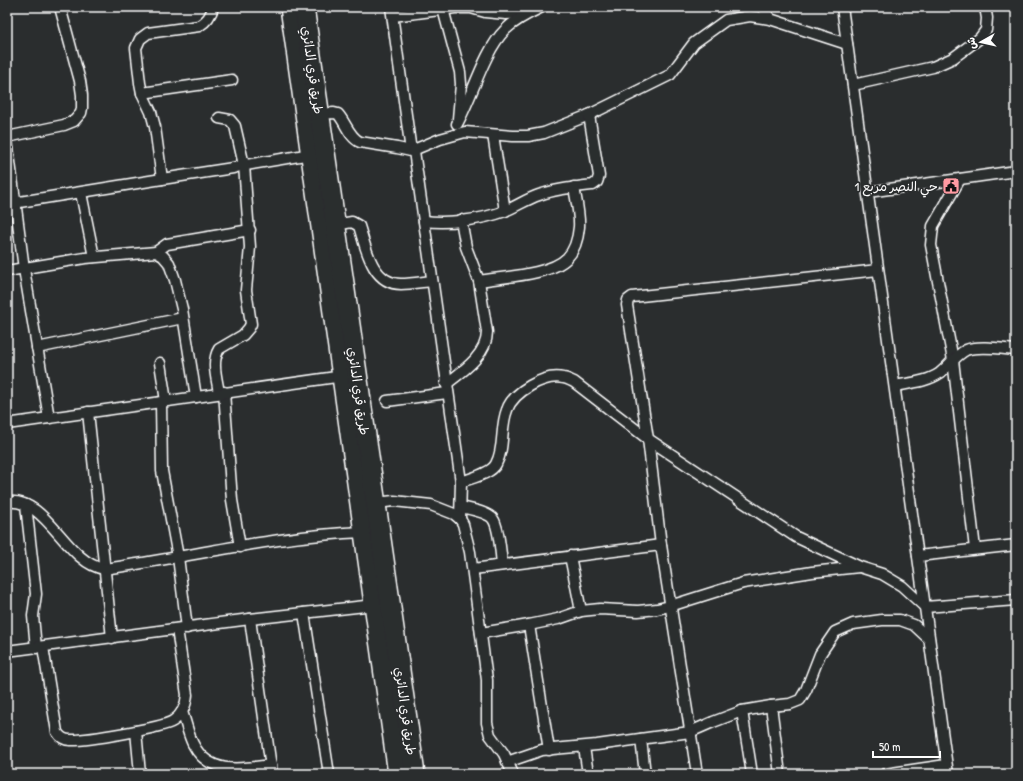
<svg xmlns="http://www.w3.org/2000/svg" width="1023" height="781" viewBox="0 0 1023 781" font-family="'Patrick Hand','Playpen Sans Arabic',sans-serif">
<rect width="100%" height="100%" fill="#2a2d2e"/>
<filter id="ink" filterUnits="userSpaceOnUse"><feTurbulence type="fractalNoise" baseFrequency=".025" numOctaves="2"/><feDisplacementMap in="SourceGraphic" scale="8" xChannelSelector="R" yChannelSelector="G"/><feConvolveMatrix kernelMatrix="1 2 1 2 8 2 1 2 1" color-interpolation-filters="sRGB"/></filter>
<g filter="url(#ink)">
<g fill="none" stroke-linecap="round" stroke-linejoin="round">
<g stroke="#fff" stroke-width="13">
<g id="street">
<path d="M391,7L411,151"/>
<path d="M763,7L770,19"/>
<path d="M842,7L948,774"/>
<path d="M443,9L460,72L461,84L458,119"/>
<path d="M393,16L455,8H471L485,12L506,14L528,13"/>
<path d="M853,85L933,67L953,58L980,38L986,30L987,18L985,7"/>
<path d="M142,93L232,80"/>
<path d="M319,114L334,113L338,114C346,123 349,137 360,142L397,148L411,151L440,139L465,132L513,136H528L544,133L589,115L670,75L694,43L726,20L750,16L770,19L847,44"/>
<path d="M457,124C472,97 484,51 505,30C515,20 529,13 542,7"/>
<path d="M493,135L505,211"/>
<path d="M7,137L64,125L74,121L81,113L82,108V95L80,81L60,7"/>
<path d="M7,139L24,269L49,418"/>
<path d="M414,151L461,482L460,519"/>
<path d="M162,179L155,127L151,112L142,93L140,83L136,48L140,39L148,33L199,26C207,21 211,16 213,7"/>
<path d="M960,179L933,226L931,245L953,360L975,549"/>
<path d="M868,192L1016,171"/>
<path d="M81,193L94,257"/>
<path d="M7,204L162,179L233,168L240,166L311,154"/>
<path d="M424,221C449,224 481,220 505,211C517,206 527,199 539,195C556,189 575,187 593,185L597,182L599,176L589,115"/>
<path d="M335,225L352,222L359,226C366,248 372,284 401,284C411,284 422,282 432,281"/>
<path d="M156,252L167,244L250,230"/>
<path d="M7,271L85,258L156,252L163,256L169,263L175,280L182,309L196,397"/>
<path d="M479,281C502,277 551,275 567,258C575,250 578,238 579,227C580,215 576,200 574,187"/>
<path d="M37,348L183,318"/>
<path d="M160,363L166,401"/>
<path d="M446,384C463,371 487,355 487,332L479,281L466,247L461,220"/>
<path d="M895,386C910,383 927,382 940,373C949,366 956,355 966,350C978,345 1003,349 1016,350"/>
<path d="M224,392L232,500L240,547"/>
<path d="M219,393C217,379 211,362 219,349L243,335L249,328L251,324L246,290L250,247L244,165L235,126L230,120L219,118"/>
<path d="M387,401L447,393"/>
<path d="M161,402L162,471L178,557L187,628"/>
<path d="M88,412L112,638"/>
<path d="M7,424L343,376"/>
<path d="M461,482C471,478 491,474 496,464C505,448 500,427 507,410C513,392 544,374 563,378C567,378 571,381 574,382L648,439L796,537L860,567L882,574L902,586L925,607L1016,600"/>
<path d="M7,502C47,496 66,563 104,569C190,557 277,535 364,532"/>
<path d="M376,503L394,501L431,505L454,514L460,519L463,524L470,552L487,680V723L490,735L504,754L513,774"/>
<path d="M26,505L36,594L33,616L36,648"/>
<path d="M461,507C469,509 488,512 493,519C499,527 501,554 502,565"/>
<path d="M570,556L581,611"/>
<path d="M918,556L1016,545"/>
<path d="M473,569L661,545"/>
<path d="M304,613L329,774"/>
<path d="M250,619L272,774"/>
<path d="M529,625L549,750"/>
<path d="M481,633L529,625L558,619L581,611L600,609L638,611L657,609L670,606L743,583L812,572L859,567"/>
<path d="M43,647L57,732C60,737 64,740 70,740C84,741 162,728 173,721C182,715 186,706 187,695L177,629"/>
<path d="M7,651L250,619L374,605"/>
<path d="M771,706L780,774"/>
<path d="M742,711L752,774"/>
<path d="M182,712C186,722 188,734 193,744C209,776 242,769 271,765"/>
<path d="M136,731L140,774"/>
<path d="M641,739L645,774"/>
<path d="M584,747L588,774"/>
<path d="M507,762L542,750L597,745L690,732L713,722L742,711L771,706L790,704L800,700L806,690L820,654L835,632L853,624L882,620H900L914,625L929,639"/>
<path d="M697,774L661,545L648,439L627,305L628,300L632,297L878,270"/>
<path d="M885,774L946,765"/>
</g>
</g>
<g stroke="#fff" stroke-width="22">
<g id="highway">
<path d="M290,7L398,774"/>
<path d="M304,7L415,774"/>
</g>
</g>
<use href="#street" stroke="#2a2d2e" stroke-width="10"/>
<use href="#highway" stroke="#2a2d2e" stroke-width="19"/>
</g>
</g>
<defs>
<g id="civic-square" transform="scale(0.9)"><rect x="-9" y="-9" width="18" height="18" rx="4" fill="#ff9aa2" stroke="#2a2d2e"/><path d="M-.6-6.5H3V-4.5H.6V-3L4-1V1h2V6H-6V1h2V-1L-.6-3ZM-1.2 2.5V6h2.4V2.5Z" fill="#111"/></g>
</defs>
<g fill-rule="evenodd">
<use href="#civic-square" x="951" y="186"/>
</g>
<g text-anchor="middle" stroke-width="3.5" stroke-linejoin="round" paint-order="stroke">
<g font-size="13" fill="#fff" stroke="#2a2d2e">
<text transform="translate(313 70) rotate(82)" y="5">طريق قري الدائري</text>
<text transform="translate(359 391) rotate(82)" y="5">طريق قري الدائري</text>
<text transform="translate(406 711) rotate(82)" y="5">طريق قري الدائري</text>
</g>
<g font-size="13" fill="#fff" stroke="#2a2d2e" text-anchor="end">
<text x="938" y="191">حي النصر مربع 1</text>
</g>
</g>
<rect width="1023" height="781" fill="none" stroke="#2a2d2e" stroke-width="24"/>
<rect x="12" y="12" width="999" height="757" fill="none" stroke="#fff" stroke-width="1.5" filter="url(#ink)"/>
<g transform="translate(981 42) rotate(262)" stroke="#2a2d2e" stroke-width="3" paint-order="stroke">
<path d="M0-3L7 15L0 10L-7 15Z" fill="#ffffff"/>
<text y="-6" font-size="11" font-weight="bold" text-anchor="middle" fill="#ffffff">ش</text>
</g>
<path d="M873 751v6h67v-6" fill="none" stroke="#ffffff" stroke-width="2"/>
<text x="879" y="751" font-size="12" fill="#ffffff" stroke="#2a2d2e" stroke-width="3" paint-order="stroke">50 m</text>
</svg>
